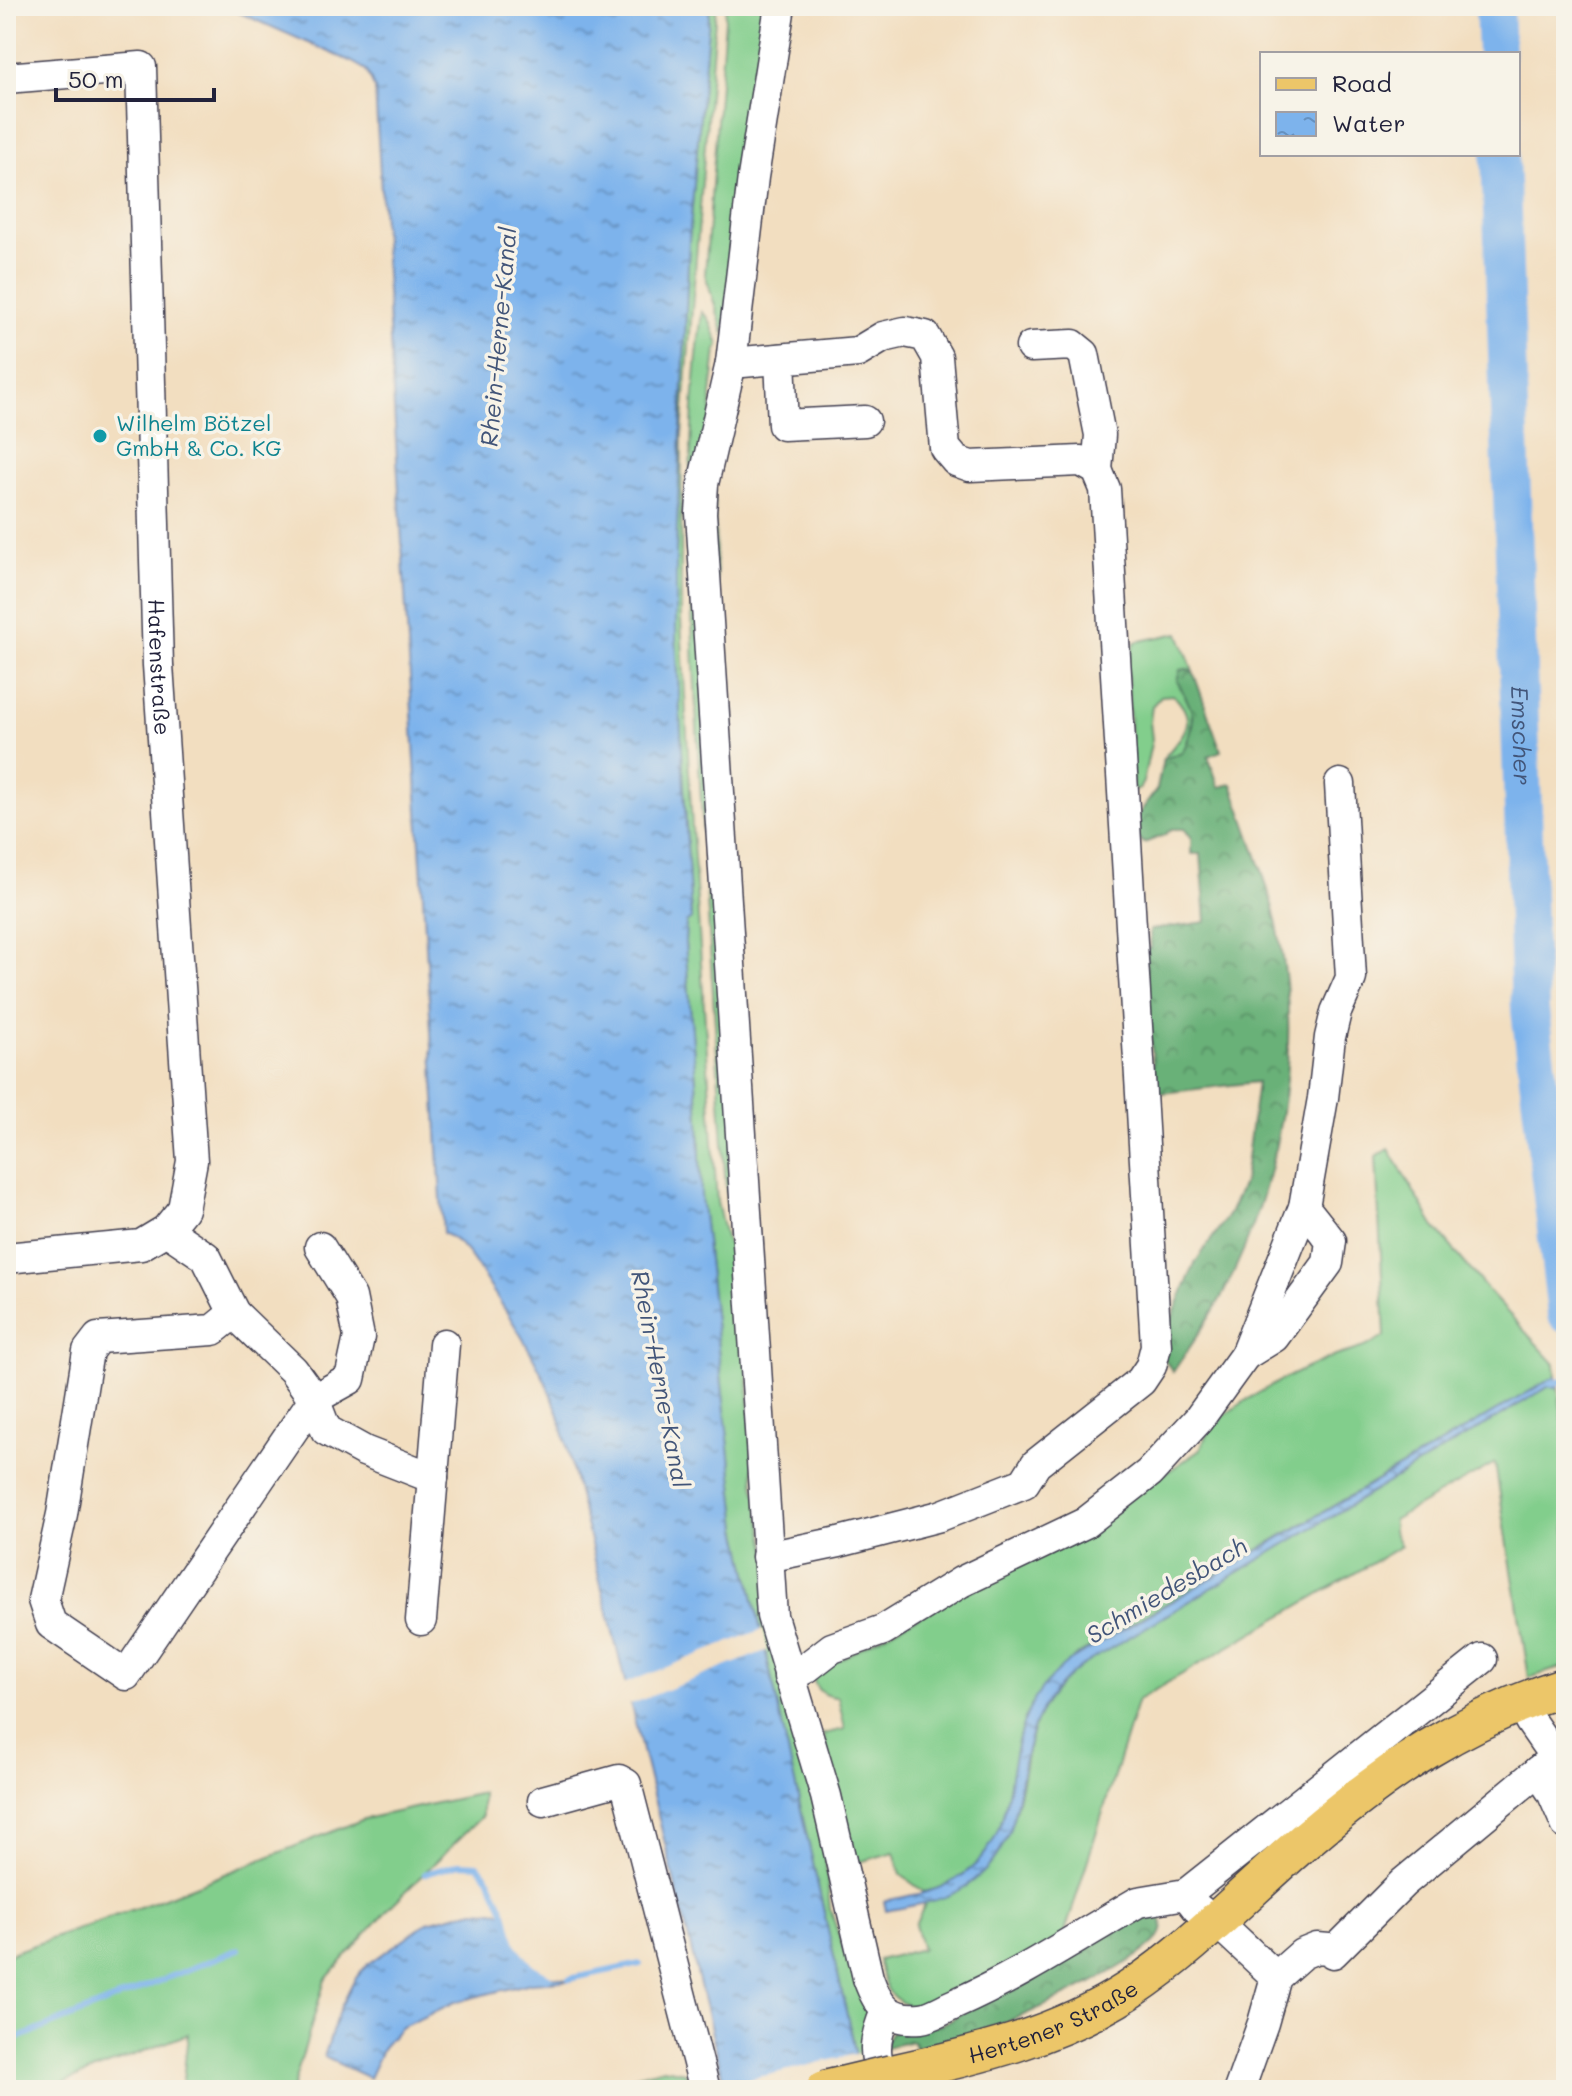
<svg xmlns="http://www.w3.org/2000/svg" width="1572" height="2096" viewBox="0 0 1572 2096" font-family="Mali,sans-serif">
<defs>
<pattern id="forest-crowns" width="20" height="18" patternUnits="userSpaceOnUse" patternTransform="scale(2)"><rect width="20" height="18" fill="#69b178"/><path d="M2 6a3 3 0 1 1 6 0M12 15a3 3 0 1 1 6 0" fill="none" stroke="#569064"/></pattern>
<pattern id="water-ripples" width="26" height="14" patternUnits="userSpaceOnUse" patternTransform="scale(2)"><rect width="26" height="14" fill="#7db3ec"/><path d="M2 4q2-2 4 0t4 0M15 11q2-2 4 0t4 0" fill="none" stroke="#6691c0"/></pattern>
</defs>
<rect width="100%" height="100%" fill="#f7f3e8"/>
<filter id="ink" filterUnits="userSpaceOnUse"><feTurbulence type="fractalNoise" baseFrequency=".0125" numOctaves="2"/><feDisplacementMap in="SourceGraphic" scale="16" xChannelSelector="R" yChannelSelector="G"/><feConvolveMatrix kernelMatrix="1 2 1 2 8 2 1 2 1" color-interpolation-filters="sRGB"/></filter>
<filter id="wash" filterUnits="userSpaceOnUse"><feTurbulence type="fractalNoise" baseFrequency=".006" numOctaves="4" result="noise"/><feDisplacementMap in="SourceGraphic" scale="32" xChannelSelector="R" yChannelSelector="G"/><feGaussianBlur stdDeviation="1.8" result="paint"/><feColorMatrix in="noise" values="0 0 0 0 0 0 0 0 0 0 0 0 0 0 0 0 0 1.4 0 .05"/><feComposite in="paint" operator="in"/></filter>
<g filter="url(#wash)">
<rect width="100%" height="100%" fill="#f2dec0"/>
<g fill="#82ce8c" stroke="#527864" stroke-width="2">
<path d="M710,6H716L682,435L681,560V619L692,827L717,1202L725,1237L742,1273L754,1483L824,1844L830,1909L845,1953L863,1989L872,2025L879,2090L857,2060L738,1528L701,1196L699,1120L685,942L686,923L691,918L676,638V550L689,240Z"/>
<path d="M726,6H774L724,334L705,274Z"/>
<path d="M702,312L709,319L719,345L716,350L711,395L737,1232L727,1205C717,1052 706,899 698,746C690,602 683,456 702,312Z"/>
<path d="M1179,633L1193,671L1187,669C1191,701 1197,724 1182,754L1163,759C1182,735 1201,722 1173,695L1161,696L1152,706L1150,722L1152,739L1143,782L1139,789L1133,790L1127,664L1135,642Z"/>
<path d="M1389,1149L1434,1226L1488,1291L1555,1364L1556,1376L1081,1653C1059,1668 1040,1687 1028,1712C1003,1765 1019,1831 968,1871C955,1881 940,1889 924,1892L901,1875L894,1852L856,1863L823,1734L845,1729L838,1697C825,1697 816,1691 813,1678L814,1673L1088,1525L1200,1450C1203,1443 1206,1434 1211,1428C1236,1402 1289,1375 1323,1361C1347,1350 1364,1351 1385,1336L1376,1156Z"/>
<path d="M1548,1387H1558L1566,1446V1666L1529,1678L1495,1463L1393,1520V1531L1401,1546L1138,1700L1062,1942L919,2010C887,1999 886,1991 878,1960L922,1949L915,1925L926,1902C997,1882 1011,1838 1024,1772C1027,1754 1030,1735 1038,1718C1048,1696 1063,1680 1081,1666Z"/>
<path d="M482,1793V1816L391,1906L325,1980L292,2090H182L188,2034L44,2090H6V1955L162,1899L364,1819Z"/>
<path d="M663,2068L685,2072L699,2090H586Z"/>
</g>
<g fill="url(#forest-crowns)" stroke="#466a5a" stroke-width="2">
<path d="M1187,669L1193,671L1221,751L1208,756L1219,787L1232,784C1249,834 1269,883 1279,935C1303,1053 1279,1183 1225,1290C1210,1319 1191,1345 1173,1372L1163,1357L1164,1337L1195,1263L1229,1214L1244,1181L1257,1082L1155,1094L1145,949L1151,948L1150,930L1206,922L1201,854H1191V837L1184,829H1171L1165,835L1144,843L1137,838L1135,819L1157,789L1163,759L1182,753C1199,721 1194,712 1177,681L1180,670Z"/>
<path d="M1153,1910C1160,1916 1165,1921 1162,1931C1154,1958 1033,2012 1004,2023C975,2033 945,2041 915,2048L913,2041L883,2048L891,2032L940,2025Z"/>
</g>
<g fill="url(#water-ripples)" stroke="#506a94" stroke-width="2">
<path d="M224,6H710L689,240L676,550V638L691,919L686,923L685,942L699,1120L701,1196L738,1528L857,2060L726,2090L559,1415C543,1369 518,1329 491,1288C477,1267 467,1244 443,1233L375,89L366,70L352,62Z"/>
<path d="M1556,1376L1558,1387H1548L1081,1666C1063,1680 1048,1696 1038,1717C1009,1780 1031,1850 958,1891C936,1903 910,1906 886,1911L884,1901C905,1896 930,1894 949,1883C1022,1846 1000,1771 1029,1710C1038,1691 1052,1675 1068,1662Z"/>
<path d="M474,1910L505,1912C516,1959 525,1975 575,1980L531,1983L455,2002L400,2028L384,2046L369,2078L324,2057L338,2013L355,1979L367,1965L428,1922Z"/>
</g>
<g fill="#f2dec0">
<path d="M763,1629L768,1650L626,1706L621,1685Z"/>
<path d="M860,2053L869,2090H722L721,2086Z"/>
</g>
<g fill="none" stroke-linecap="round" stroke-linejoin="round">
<g stroke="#7db3ec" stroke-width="6">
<path d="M1550,1383L1566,1381"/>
<path d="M425,1874L459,1864L478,1865L490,1880L505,1912L513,1945L531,1967L549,1977"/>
<path d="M569,1979L640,1964"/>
<path d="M6,2043L239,1949"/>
</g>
<g stroke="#7db3ec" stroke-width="38">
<path d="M1494,6L1496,54"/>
<path id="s1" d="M1500,154L1530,1010L1566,1314"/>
</g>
</g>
</g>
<g filter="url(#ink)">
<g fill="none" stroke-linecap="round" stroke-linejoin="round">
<g stroke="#413e4f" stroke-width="33">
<g id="minor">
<path d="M780,6L753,177L731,363L703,484L701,513L772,1616L826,1796L868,1978C878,2006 888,2021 921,2018C932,2017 945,2008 955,2004C1019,1976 1078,1937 1138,1902L1186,1894L1197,1908L1228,1932L1276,1977"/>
<path id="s2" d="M6,78L141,67L158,665L192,1161L183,1209L166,1230L141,1245L6,1258"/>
<path d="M1031,347L1073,345L1084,354L1100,435L1097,470"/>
<path d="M780,359L783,425L865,421"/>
<path d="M731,363L858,352L883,337L905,332L925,336L937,357L945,448L956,461L970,466L1081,461L1097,470L1105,489L1156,1346L1151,1366L1141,1381L1036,1464L1024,1483L940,1516L839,1542L767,1557"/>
<path d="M166,1230L206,1257L234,1313L293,1370L314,1399L326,1430L364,1451L433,1478"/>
<path d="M234,1313L213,1330L98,1338L88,1351L62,1514L43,1600L51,1624L126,1675L314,1399L350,1379L359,1337L351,1297L320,1247"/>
<path d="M1245,1355L1274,1337L1328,1263L1331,1241L1304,1207"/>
<path d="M421,1620L444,1344"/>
<path d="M789,1677L806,1668L832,1648L883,1630L961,1582L1085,1523L1149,1473L1198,1420L1245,1355L1304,1207L1323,1098L1330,1037L1336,1012L1351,978L1340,784"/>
<path d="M1530,1721L1555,1757"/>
<path d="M1538,1771L1552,1792L1566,1824"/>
<path d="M543,1801L619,1780L626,1784L705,2090"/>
<path d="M1186,1894L1482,1659"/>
<path d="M884,2090C875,2054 871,2046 886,2011"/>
<path d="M1239,2090L1263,2023L1276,1977L1302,1954L1317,1948L1329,1949L1333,1953L1403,1883L1555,1757L1566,1753"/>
</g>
</g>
<g stroke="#413e4f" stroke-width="41">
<g id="major">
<path id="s3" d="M892,2074C975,2056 1059,2036 1131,1989C1196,1946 1248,1889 1307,1839C1389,1769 1463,1719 1566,1686"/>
</g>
</g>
<use href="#minor" stroke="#fff" stroke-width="30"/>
<use href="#major" stroke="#ecc669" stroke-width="38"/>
<g stroke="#413e4f" stroke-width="41" stroke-linecap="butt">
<path id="major-bridge" d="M825,2090L892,2074"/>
</g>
<use href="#major-bridge" stroke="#ecc669" stroke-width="38"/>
</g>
</g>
<circle fill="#0f9aa8" stroke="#f7f3e8" stroke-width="3" cx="100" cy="436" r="8"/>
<g text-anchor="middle" stroke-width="7" stroke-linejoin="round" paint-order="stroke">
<g font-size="22" fill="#0d838f" stroke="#f7f3e8" text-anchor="start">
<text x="116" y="431">Wilhelm Bötzel<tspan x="116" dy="25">GmbH &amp; Co. KG</tspan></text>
</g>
<g font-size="22" fill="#22223b" stroke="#f7f3e8">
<text dy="8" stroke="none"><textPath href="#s2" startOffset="736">Hafenstraße</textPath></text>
<text dy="8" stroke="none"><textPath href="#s3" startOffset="170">Hertener Straße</textPath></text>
</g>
<g font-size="24" font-style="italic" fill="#425579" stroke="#f7f3e8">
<text transform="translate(499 337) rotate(-85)" y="8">Rhein-Herne-Kanal</text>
<text dy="8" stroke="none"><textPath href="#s1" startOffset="582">Emscher</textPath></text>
<text transform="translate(660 1379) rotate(79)" y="8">Rhein-Herne-Kanal</text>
<text transform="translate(1167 1591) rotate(-31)" y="8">Schmiedesbach</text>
</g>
</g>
<rect width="1572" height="2096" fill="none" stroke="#f7f3e8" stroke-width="32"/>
<rect x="1260" y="52" width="260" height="104" fill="#f7f3e8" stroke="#a29fa3" stroke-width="2"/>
<rect x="1276" y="78" width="40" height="12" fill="#ecc669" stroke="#a29fa3" stroke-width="2"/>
<text x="1332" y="92" font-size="24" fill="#22223b">Road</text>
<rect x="1276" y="112" width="40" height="24" fill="url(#water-ripples)" stroke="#a29fa3" stroke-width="2"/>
<text x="1332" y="132" font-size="24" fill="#22223b">Water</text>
<path d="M56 88v12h158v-12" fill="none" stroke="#22223b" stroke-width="4"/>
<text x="68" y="88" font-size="24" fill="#22223b" stroke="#f7f3e8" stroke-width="6" paint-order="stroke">50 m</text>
</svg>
